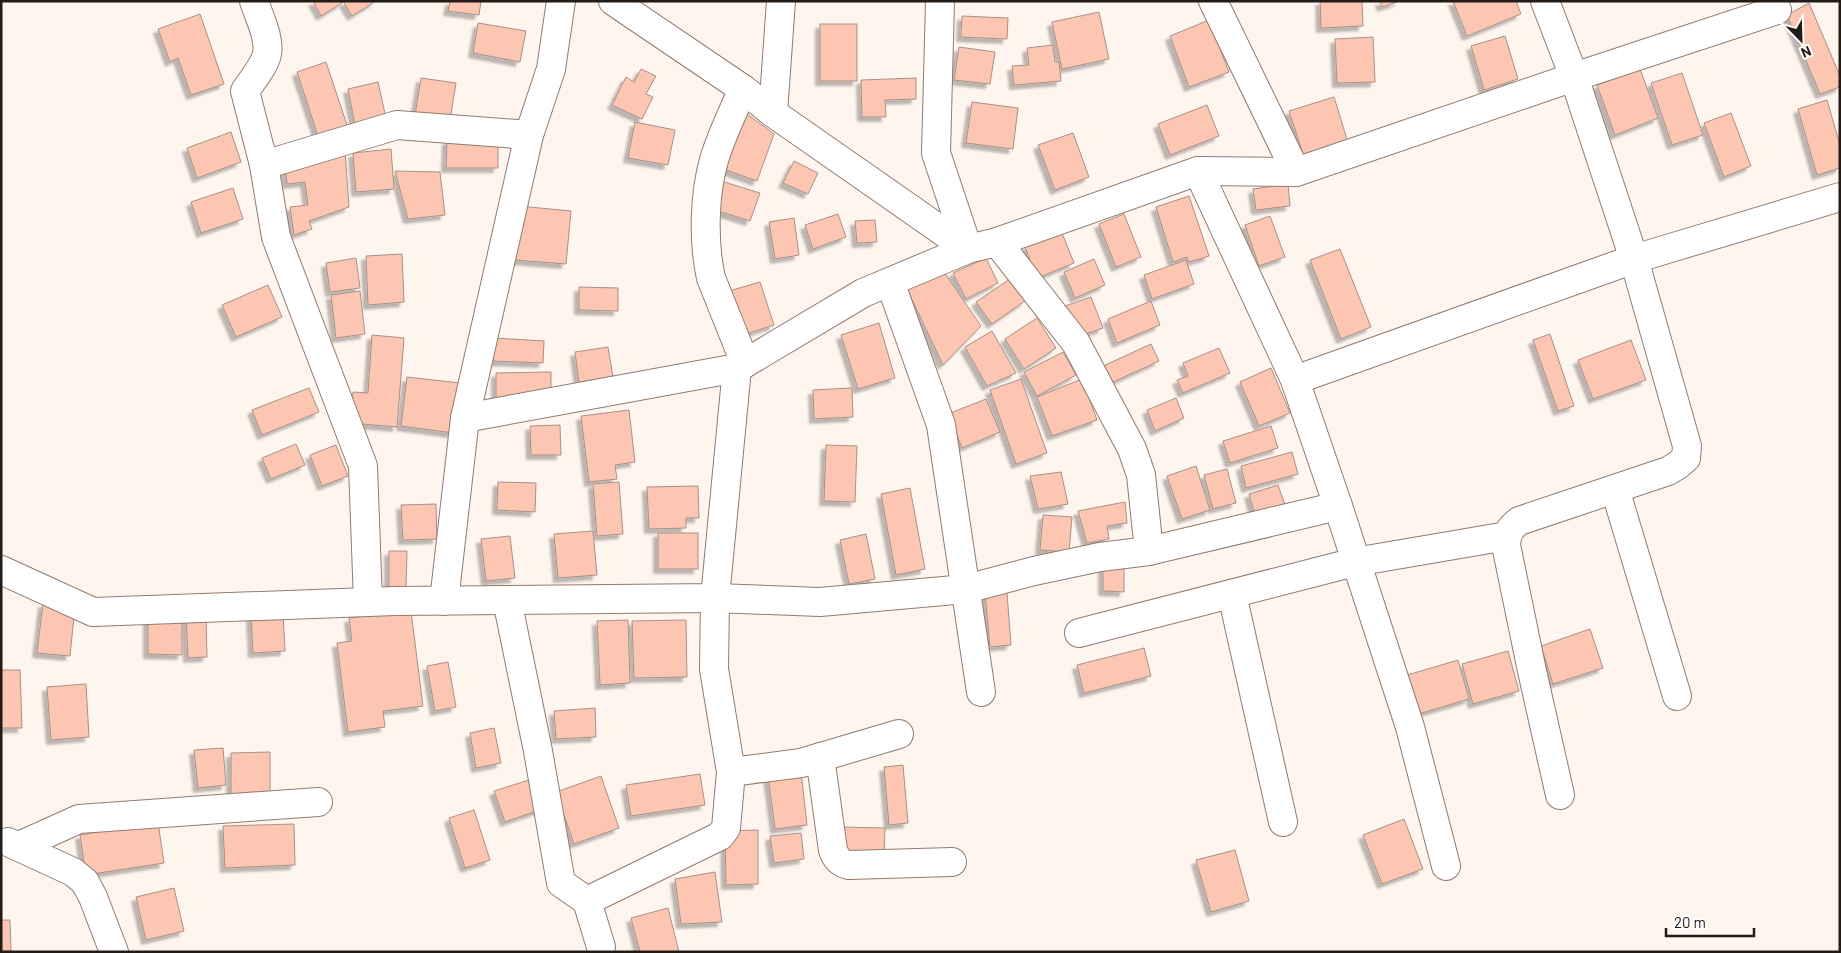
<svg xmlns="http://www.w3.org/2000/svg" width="1841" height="953" viewBox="0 0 1841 953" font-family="Barlow,sans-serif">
<defs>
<filter id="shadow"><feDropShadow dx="-4.5" dy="4.5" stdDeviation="1" flood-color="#0004"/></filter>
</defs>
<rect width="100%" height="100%" fill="#fff5ef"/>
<g fill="#fcc6b2" stroke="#a99087" filter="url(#shadow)">
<path d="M313,1H341L342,3L321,16Z"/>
<path d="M343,1H376L352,16Z"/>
<path d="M450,1H481L479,15L448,11Z"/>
<path d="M1320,1H1362L1363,26L1321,28Z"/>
<path d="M1380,1H1400L1382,7Z"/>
<path d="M1453,1H1516L1521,14L1467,36Z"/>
<path d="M1809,3L1840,76V87L1820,94L1787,15Z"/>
<path d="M1099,12L1109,59L1062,69L1052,22Z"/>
<path d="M200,14L224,84L191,95L178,58L170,62L158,29Z"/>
<path d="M962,16L1008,18L1007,39L961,37Z"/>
<path d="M1209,20L1229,72L1189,87L1170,36Z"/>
<path d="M478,23L526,31L520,62L473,53Z"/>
<rect x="820" y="24" width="37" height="57"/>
<path d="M1505,36L1518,79L1484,90L1471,46Z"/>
<path d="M1373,37L1375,82L1337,83L1335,39Z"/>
<path d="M1053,45L1055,62H1059L1061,81L1014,85L1012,66L1029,65L1027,48Z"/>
<path d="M959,47L995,52L990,84L954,80Z"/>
<path d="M326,62L348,128L319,139L297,72Z"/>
<path d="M641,69L656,76L646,94L653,97L642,119L612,105L626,77L634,82Z"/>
<path d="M1640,69L1658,118L1615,135L1597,85Z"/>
<path d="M1682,73L1703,135L1672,145L1651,83Z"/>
<path d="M421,78L456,83L450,120L415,115Z"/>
<path d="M916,78V99L885,100L886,117H862L861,80Z"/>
<path d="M378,82L386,118L355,125L348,89Z"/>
<path d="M1334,97L1349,146L1305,160L1289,111Z"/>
<path d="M1827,100L1840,145V168L1817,175L1798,109Z"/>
<path d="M972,102L1018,108L1013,149L966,143Z"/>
<path d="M1207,105L1219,136L1170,155L1158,124Z"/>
<path d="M743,111L774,134L757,181L718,167Z"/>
<path d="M1731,113L1751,166L1724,177L1704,123Z"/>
<path d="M635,122L675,130L668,165L628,158Z"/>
<path d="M231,132L241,162L197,178L187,148Z"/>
<path d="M1073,133L1089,177L1055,190L1038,145Z"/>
<path d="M447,140H498V168H446Z"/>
<path d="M391,149L394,189L356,192L353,153Z"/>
<path d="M345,150L349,207L309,221L312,229L294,235L290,207L308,205L305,182L287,184L285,164Z"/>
<path d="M794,161L818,173L808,194L783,183Z"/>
<path d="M395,171L440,172L445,215L408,219Z"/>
<path d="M721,181L760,193L750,221L712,209Z"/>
<path d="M1288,184L1290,206L1256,210L1253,189Z"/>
<path d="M233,188L243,219L201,233L191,202Z"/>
<path d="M1189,196L1209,256L1189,262L1187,257L1173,262L1156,207Z"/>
<path d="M519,206L571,211L566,264L515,260Z"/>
<path d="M838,214L846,237L813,249L805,225Z"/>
<path d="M1124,214L1141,257L1116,267L1099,224Z"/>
<path d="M1270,216L1285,257L1259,266L1245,225Z"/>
<path d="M794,218L799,255L775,259L769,222Z"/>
<path d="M875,220L877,242L857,243L855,221Z"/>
<path d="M1062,233L1074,263L1037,278L1025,247Z"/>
<path d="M1340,249L1371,327L1341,339L1310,260Z"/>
<path d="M402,254L404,302L368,305L366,256Z"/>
<path d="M356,258L360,288L330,292L326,263Z"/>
<path d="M986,258L998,283L966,299L953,273Z"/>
<path d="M1094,259L1105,285L1075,298L1064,272Z"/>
<path d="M1186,260L1194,284L1152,299L1144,275Z"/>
<path d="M942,269L981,326L943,365L907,289Z"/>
<path d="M1010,279L1025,301L992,324L976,302Z"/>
<path d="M760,282L774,325L743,335L729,291Z"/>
<path d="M268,285L282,317L236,337L222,305Z"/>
<path d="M579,287L618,288V311L579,310Z"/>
<path d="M360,291L365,334L336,338L331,295Z"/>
<path d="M1091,297L1103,328L1077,337L1065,306Z"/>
<path d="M1151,301L1160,325L1117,343L1108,319Z"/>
<path d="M1037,318L1056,348L1024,369L1005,339Z"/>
<path d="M879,323L895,378L858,389L841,335Z"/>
<path d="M992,331L1016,373L987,386L965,347Z"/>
<path d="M1550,334L1574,406L1558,411L1533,340Z"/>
<path d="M372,335L404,338L397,427L351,423L353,392L368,393Z"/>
<path d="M494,338L544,341L543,363L493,361Z"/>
<path d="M1631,340L1646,380L1593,399L1578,360Z"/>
<path d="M1151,344L1159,361L1109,384L1101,367Z"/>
<path d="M608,347L613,377L579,382L575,352Z"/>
<path d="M1219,348L1230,373L1183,393L1177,380L1188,376L1183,363Z"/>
<path d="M1063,352L1076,375L1037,396L1024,372Z"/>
<path d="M1271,368L1290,413L1259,426L1240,382Z"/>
<path d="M551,372V397L496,398V373Z"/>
<path d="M407,377L460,383L453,433L401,426Z"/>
<path d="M1021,379L1047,453L1016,464L990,390Z"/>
<path d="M1082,379L1097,420L1052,436L1037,397Z"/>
<path d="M309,388L319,412L262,435L252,410Z"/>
<path d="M852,388L853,417L814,419L813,390Z"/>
<path d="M1176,398L1184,418L1155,431L1147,410Z"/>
<path d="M986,399L1000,432L962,448L948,414Z"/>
<path d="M629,410L635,462L615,465L617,479L589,482L581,416Z"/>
<path d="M560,425L561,455H531L530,426Z"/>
<path d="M1271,426L1278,448L1230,463L1223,441Z"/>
<path d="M296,444L305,465L271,479L262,458Z"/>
<path d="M336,445L348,476L322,486L310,455Z"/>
<path d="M826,445L857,446L855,502L824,501Z"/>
<path d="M1292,452L1298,474L1246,488L1241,466Z"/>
<path d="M1196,466L1210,510L1182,519L1167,476Z"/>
<path d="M1227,469L1236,503L1213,509L1204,475Z"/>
<path d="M1061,472L1068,504L1038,509L1030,476Z"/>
<path d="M498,482L536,483L535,512L497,510Z"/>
<path d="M619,482L623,534L597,536L593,484Z"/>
<path d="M1278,485L1285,505L1255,515L1249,494Z"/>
<path d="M698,486L699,518H686V528L649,529L647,487Z"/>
<path d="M910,488L925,569L896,575L881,494Z"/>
<path d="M1125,502L1127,523L1107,526L1109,539L1087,543L1078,511Z"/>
<path d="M436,504L437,539L403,540L401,505Z"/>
<path d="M1043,515L1072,517L1069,552L1040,550Z"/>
<path d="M593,531L597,575L558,578L554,534Z"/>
<rect x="658" y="533" width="40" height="36"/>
<path d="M866,534L875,579L849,584L840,540Z"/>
<path d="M510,536L515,578L486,581L481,539Z"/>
<path d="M389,551H407L406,587H389Z"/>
<path d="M1124,565V592L1103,591V566Z"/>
<path d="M1007,593L1011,645L990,647L985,594Z"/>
<path d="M43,603L75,606L70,656L37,653Z"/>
<path d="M411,611L423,706L383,711L385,727L348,732L337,643L352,641L349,618Z"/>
<path d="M206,613L207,657L188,658L186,614Z"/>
<path d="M283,613L285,651L253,653L251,615Z"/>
<path d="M148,616H182V655L148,654Z"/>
<path d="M628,620L630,683L600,685L597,621Z"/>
<path d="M686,620L687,677L634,678L632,621Z"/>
<path d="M1590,629L1603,668L1553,684L1541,646Z"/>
<path d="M1144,648L1151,676L1084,693L1077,665Z"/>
<path d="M1508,651L1519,691L1473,704L1462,664Z"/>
<path d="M1458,660L1469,699L1415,715L1404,676Z"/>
<path d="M448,662L456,707L435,711L427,666Z"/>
<path d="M1,670H20L22,728H1Z"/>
<path d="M86,684L89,737L51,740L47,687Z"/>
<path d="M595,708L596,737L556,739L554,711Z"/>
<path d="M494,728L501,763L476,768L470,733Z"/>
<path d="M223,748L226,785L198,788L194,750Z"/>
<path d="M270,752V795H231V753Z"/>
<path d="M903,765L908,823L889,825L884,767Z"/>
<path d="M801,771L807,825L775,829L768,775Z"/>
<path d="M700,774L705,805L631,816L626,785Z"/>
<path d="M601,776L619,828L574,844L556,792Z"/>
<path d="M532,779L542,809L505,822L494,791Z"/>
<path d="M474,810L490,860L465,868L449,818Z"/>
<path d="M1404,819L1423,869L1382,884L1363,835Z"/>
<path d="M158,822L164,863L86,875L80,835Z"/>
<path d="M294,824L295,865L225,868L223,826Z"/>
<path d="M843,827L885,828L884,857L842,855Z"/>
<path d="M758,830V884L726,885L725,831Z"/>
<path d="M801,833L804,859L774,863L770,836Z"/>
<path d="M1235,850L1249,901L1211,912L1196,860Z"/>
<path d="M715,872L722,922L681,924L675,879Z"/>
<path d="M174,888L184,931L146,940L136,897Z"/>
<path d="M668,908L679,952H640L631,918Z"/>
<path d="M1,920H10L11,951H1Z"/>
</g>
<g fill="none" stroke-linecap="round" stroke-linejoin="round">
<g stroke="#917b6e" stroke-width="30">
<g id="street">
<path d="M254,1C259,17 270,37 267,54C264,67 252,80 245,91L264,165L276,237L363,466L368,602"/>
<path d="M613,1L743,89L773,113L968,249L997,242L1198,171L1296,172L1574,77L1545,1"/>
<path d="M1213,1L1296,172"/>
<path d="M743,89C733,112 721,136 714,160C704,195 703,242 711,278L745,363"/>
<path d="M773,113L781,1"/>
<path d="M264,165L397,125L529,135"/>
<path d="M1198,171L1295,380L1338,506L1410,727L1446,866"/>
<path d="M997,242L1076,343L1132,449L1141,475L1149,551"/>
<path d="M890,282L941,425L981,692"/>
<path d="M1295,380L1634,259L1840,197"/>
<path d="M465,418L529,135L551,69L561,1"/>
<path d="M1615,489L1677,696"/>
<path d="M1,570L93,612L395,601L715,598L737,368L863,293L968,249L936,153L940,1"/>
<path d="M1232,594L1283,822"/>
<path d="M507,600L538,751L561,883L587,901L601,947"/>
<path d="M444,601L465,418L737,368"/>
<path d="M1079,633L1355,562L1507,536"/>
<path d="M820,757L833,850C836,859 840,863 849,865L952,862"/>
<path d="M731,772L801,763L899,734"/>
<path d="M1560,795L1532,671L1506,545C1507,533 1510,528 1519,521L1668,471L1678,465L1686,458L1687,446L1634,259L1574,77L1777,10"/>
<path d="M8,842L73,872L85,882L93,897L114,952"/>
<path d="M19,846L79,819L318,802"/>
<path d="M587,901L720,836L726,828L731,772L714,669L715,598L820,602L966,589L1034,571L1100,557L1149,551L1338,506"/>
</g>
</g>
<use href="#street" stroke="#fff" stroke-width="28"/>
</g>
<rect width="1841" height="953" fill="none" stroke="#231b16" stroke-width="5"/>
<g transform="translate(1801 40) rotate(157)" stroke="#ffffff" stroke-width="4" paint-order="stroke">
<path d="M0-4L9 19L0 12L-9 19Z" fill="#231b16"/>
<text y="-8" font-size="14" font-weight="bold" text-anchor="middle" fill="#231b16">N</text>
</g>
<path d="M1666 928v8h88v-8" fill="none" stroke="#231b16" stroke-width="2.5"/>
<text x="1674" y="928" font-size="15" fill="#231b16" stroke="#ffffff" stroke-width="4" paint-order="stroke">20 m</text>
</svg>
